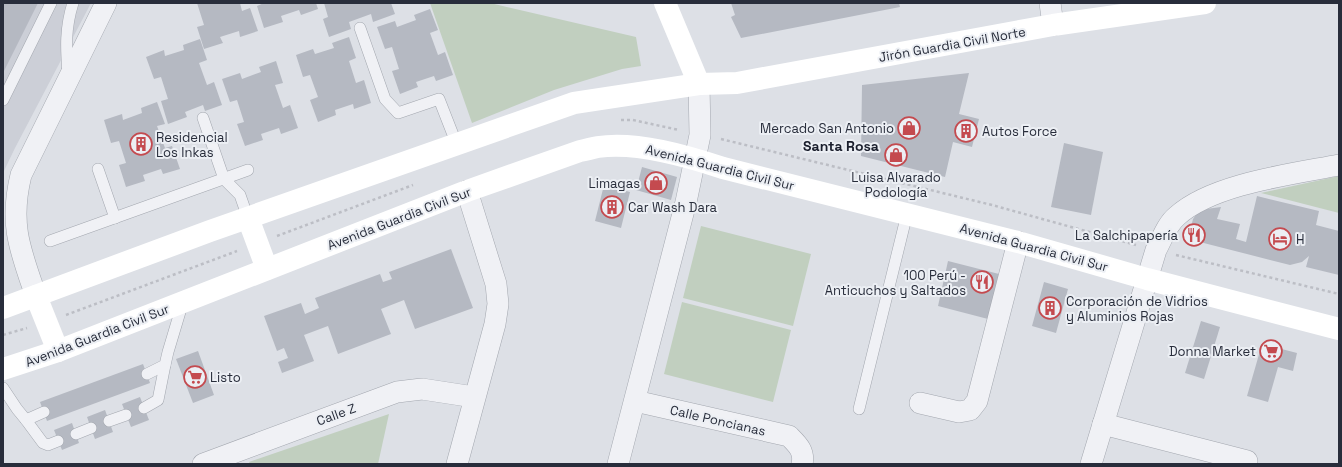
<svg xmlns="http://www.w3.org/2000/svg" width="1342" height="467" viewBox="0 0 1342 467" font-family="'Space Grotesk',sans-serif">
<rect width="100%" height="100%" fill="#dde0e6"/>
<path fill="#cccfd7" d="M3,3H91L15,148L3,173Z"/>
<g fill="#c1cfbf">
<path d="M430,3H490L636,37L641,66L622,69L554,90L472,123Z"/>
<path d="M1339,176V213L1261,193Z"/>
<path d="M701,226L811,254L793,326L683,298Z"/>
<path d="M682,302L791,330L773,402L664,374Z"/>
<path d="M389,414L378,464H250L249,462Z"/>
</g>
<g fill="#b5b9c2">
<path d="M3,3H38L3,73Z"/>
<path d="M197,3H240L242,11L250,8L258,31L240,37L239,31L220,37L223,43L204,49L197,27L204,25Z"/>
<path d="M264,3H316L318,9L301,15L299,10L281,16L283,22L264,28L257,6Z"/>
<path d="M324,3H391L395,14L373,22L371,14L349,22L351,29L329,37L323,19L328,17Z"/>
<path d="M731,3H899L900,7L741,38L731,17L735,15Z"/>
<path d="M430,9L438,30L430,33L438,55L445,52L453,75L436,81L434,76L416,82L418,87L400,94L392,71L399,69L392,47L385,49L377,27L395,21L397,27L416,20L414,15Z"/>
<path d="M349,37L356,58L349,61L356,83L364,80L371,103L354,109L353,104L335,110L336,115L318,122L310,100L318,97L310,75L303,77L296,55L313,49L315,54L334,48L332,43Z"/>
<path d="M200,39L207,60L199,63L207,85L214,82L222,105L205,111L203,105L185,112L187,117L168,124L161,101L168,99L161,77L154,79L146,57L164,50L165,56L184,50L183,45Z"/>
<path d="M276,61L283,83L275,85L283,108L290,105L298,128L281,134L279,128L261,134L263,140L245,146L237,124L244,122L237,100L230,102L222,79L240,73L242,79L261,72L259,67Z"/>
<path d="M969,73L959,114L979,119L972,147L953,142L945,177L861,156L862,85Z"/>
<path d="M157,102L165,124L157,126L165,148L172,146L180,169L163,174L161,169L143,175L145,181L126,187L119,165L126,163L119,141L111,143L104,120L122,114L123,120L142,113L141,108Z"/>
<path d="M1064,143L1103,152L1091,215L1051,207Z"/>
<path d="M642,167L677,177L671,200L636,190Z"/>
<path d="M604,185L630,192L621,228L595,221Z"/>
<path d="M1257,196L1319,211L1316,225L1339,231V275L1306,267L1309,256L1302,262L1290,265L1188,239L1193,219L1198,212L1206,209L1221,207L1217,219L1240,224L1236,239L1246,242Z"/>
<path d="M451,249L473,308L415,329L404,300L381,309L391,334L338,354L328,326L304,335L314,361L282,373L278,362L288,358L284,348L277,351L264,316L301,303L305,314L319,308L315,298L380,274L383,282L392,279L389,272Z"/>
<path d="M948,261L999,274L988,319L938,306Z"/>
<path d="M1044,282L1068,289L1056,333L1032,326Z"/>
<path d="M1201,321L1220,327L1204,379L1185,373Z"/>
<path d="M1262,344L1297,353L1293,371L1278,367L1268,402L1247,396Z"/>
<path d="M198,351L214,395L193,403L176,359Z"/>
<path d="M143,364L150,383L47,421L40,402Z"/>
<path d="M140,397L149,420L131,427L122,404Z"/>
<path d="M105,410L113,432L95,439L87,417Z"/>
<path d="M72,423L79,443L62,450L54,430Z"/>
</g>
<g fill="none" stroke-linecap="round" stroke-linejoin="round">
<g stroke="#a3a7af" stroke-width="12">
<g id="lane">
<path d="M360,28L385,99L398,113L439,99L457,145"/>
<path d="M68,74C66,48 65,28 73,3"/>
<path d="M3,100L51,3"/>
<path d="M203,118L224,179L240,195L248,218"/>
<path d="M98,169L115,218"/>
<path d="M50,241L248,170"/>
<path d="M147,374L165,365L168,352L183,302"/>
<path d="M3,388L17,409L26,420L44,412"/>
<path d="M144,408L158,400L165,365"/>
<path d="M859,409L907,214"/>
<path d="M26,420L43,443L48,445L58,441"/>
<path d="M109,421L126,415"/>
<path d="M76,434L91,428"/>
</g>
</g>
<g stroke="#a3a7af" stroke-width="22">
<g id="street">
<path d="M1050,3L1053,25"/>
<path d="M36,296C20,250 9,224 21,175L106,3"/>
<path d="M635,401L789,436C797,444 805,451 802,464"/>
<path d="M920,403L959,412L970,410L977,401L1018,242"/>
<path d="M1103,424L1247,461"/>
<path d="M203,464L397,392L422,389L474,397"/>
<path d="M457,464L495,324L498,304L496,284L467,191"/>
<path d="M618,464L686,202L700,135L699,84"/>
<path d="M1091,464L1156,250C1162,239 1167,224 1177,216C1212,184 1292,174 1339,165"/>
</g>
</g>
<g stroke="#bcbec5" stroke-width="2.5" stroke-dasharray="3 3" stroke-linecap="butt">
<path d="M621,120H633L679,130"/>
<path d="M721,139L992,205L1136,245"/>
<path d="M277,236L413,185"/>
<path d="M1176,255L1339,294"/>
<path d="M66,315L237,251"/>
<path d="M3,335L27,328"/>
</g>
<use href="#lane" stroke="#f0f1f5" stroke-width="11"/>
<use href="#street" stroke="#f0f1f5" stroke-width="21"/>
<g stroke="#fff" stroke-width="22">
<path d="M665,3L699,84"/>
<path d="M248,218L267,269"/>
<path d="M36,296L58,351"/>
<path d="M3,308L210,231L574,103L699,84L737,83L1053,25L1205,3"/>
<path d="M3,369L58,351L467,191L580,151C586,150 592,148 598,147C636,141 687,156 723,168L1018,242L1147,279L1339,329"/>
</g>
</g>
<defs>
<g id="shop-ring" transform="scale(1.15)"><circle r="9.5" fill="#eceff4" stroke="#c44a4f" stroke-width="1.5"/><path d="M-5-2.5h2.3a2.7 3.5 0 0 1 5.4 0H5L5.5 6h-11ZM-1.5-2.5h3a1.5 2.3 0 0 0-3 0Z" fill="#c44a4f"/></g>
<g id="building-ring" transform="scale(1.15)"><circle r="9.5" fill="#eceff4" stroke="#c44a4f" stroke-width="1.5"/><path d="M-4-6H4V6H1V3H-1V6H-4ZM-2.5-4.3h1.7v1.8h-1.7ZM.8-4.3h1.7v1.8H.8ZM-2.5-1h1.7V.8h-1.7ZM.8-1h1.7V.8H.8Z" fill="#c44a4f"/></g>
<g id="restaurant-ring" transform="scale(1.15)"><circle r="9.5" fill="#eceff4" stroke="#c44a4f" stroke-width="1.5"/><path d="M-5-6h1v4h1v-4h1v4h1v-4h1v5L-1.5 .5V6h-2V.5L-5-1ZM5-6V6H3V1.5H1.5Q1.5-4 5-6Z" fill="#c44a4f"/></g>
<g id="hotel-ring" transform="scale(1.15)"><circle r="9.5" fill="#eceff4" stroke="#c44a4f" stroke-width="1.5"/><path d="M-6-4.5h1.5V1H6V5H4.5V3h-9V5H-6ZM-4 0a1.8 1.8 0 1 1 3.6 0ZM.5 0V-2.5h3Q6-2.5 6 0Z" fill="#c44a4f"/></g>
<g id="supermarket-ring" transform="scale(1.15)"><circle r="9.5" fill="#eceff4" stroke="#c44a4f" stroke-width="1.5"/><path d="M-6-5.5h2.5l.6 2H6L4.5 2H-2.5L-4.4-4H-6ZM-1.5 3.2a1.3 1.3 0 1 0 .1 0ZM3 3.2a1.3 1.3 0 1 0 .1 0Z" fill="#c44a4f"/></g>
</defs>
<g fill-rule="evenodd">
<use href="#shop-ring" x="909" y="128"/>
<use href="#building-ring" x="966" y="131"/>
<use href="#building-ring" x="141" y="144"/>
<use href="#shop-ring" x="896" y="155"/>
<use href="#shop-ring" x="656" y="183"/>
<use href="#building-ring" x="612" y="207"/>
<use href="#restaurant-ring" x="1194" y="235"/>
<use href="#hotel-ring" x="1280" y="239"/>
<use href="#restaurant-ring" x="982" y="282"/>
<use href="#building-ring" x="1050" y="308"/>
<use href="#supermarket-ring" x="1271" y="351"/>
<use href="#supermarket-ring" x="195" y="377"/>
</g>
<g text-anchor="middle" stroke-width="4" stroke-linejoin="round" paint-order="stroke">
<g font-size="13" fill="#282d3b" stroke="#eceff4">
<text transform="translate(952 44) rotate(-10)" y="5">Jirón Guardia Civil Norte</text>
<text transform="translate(720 167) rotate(14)" y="5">Avenida Guardia Civil Sur</text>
<text transform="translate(399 218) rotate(-21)" y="5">Avenida Guardia Civil Sur</text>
<text transform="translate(1034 247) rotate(15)" y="5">Avenida Guardia Civil Sur</text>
<text transform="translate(97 335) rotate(-21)" y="5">Avenida Guardia Civil Sur</text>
<text transform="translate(336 414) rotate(-20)" y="5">Calle Z</text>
<text transform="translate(718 420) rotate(13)" y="5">Calle Poncianas</text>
</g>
<g font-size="13" fill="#282d3b" stroke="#eceff4" text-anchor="start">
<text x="894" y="133" text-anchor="end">Mercado San Antonio</text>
<text x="982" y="136">Autos Force</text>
<text x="156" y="142">Residencial<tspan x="156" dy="15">Los Inkas</tspan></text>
<text x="896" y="182" text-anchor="middle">Luisa Alvarado<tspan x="896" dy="15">Podología</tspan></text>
<text x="640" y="188" text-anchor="end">Limagas</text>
<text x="628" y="212">Car Wash Dara</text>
<text x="1178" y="240" text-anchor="end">La Salchipapería</text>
<text x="1296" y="244">H</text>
<text x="966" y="280" text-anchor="end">100 Perú -<tspan x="966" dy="15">Anticuchos y Saltados</tspan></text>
<text x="1066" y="306">Corporación de Vidrios<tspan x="1066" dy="15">y Aluminios Rojas</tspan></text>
<text x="1256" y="356" text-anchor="end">Donna Market</text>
<text x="210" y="382">Listo</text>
</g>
<g font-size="14" font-weight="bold" fill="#1a1e2c" stroke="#eceff4">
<text x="841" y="151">Santa Rosa</text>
</g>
</g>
<rect width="1342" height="467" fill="none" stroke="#282d3b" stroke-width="8"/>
</svg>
